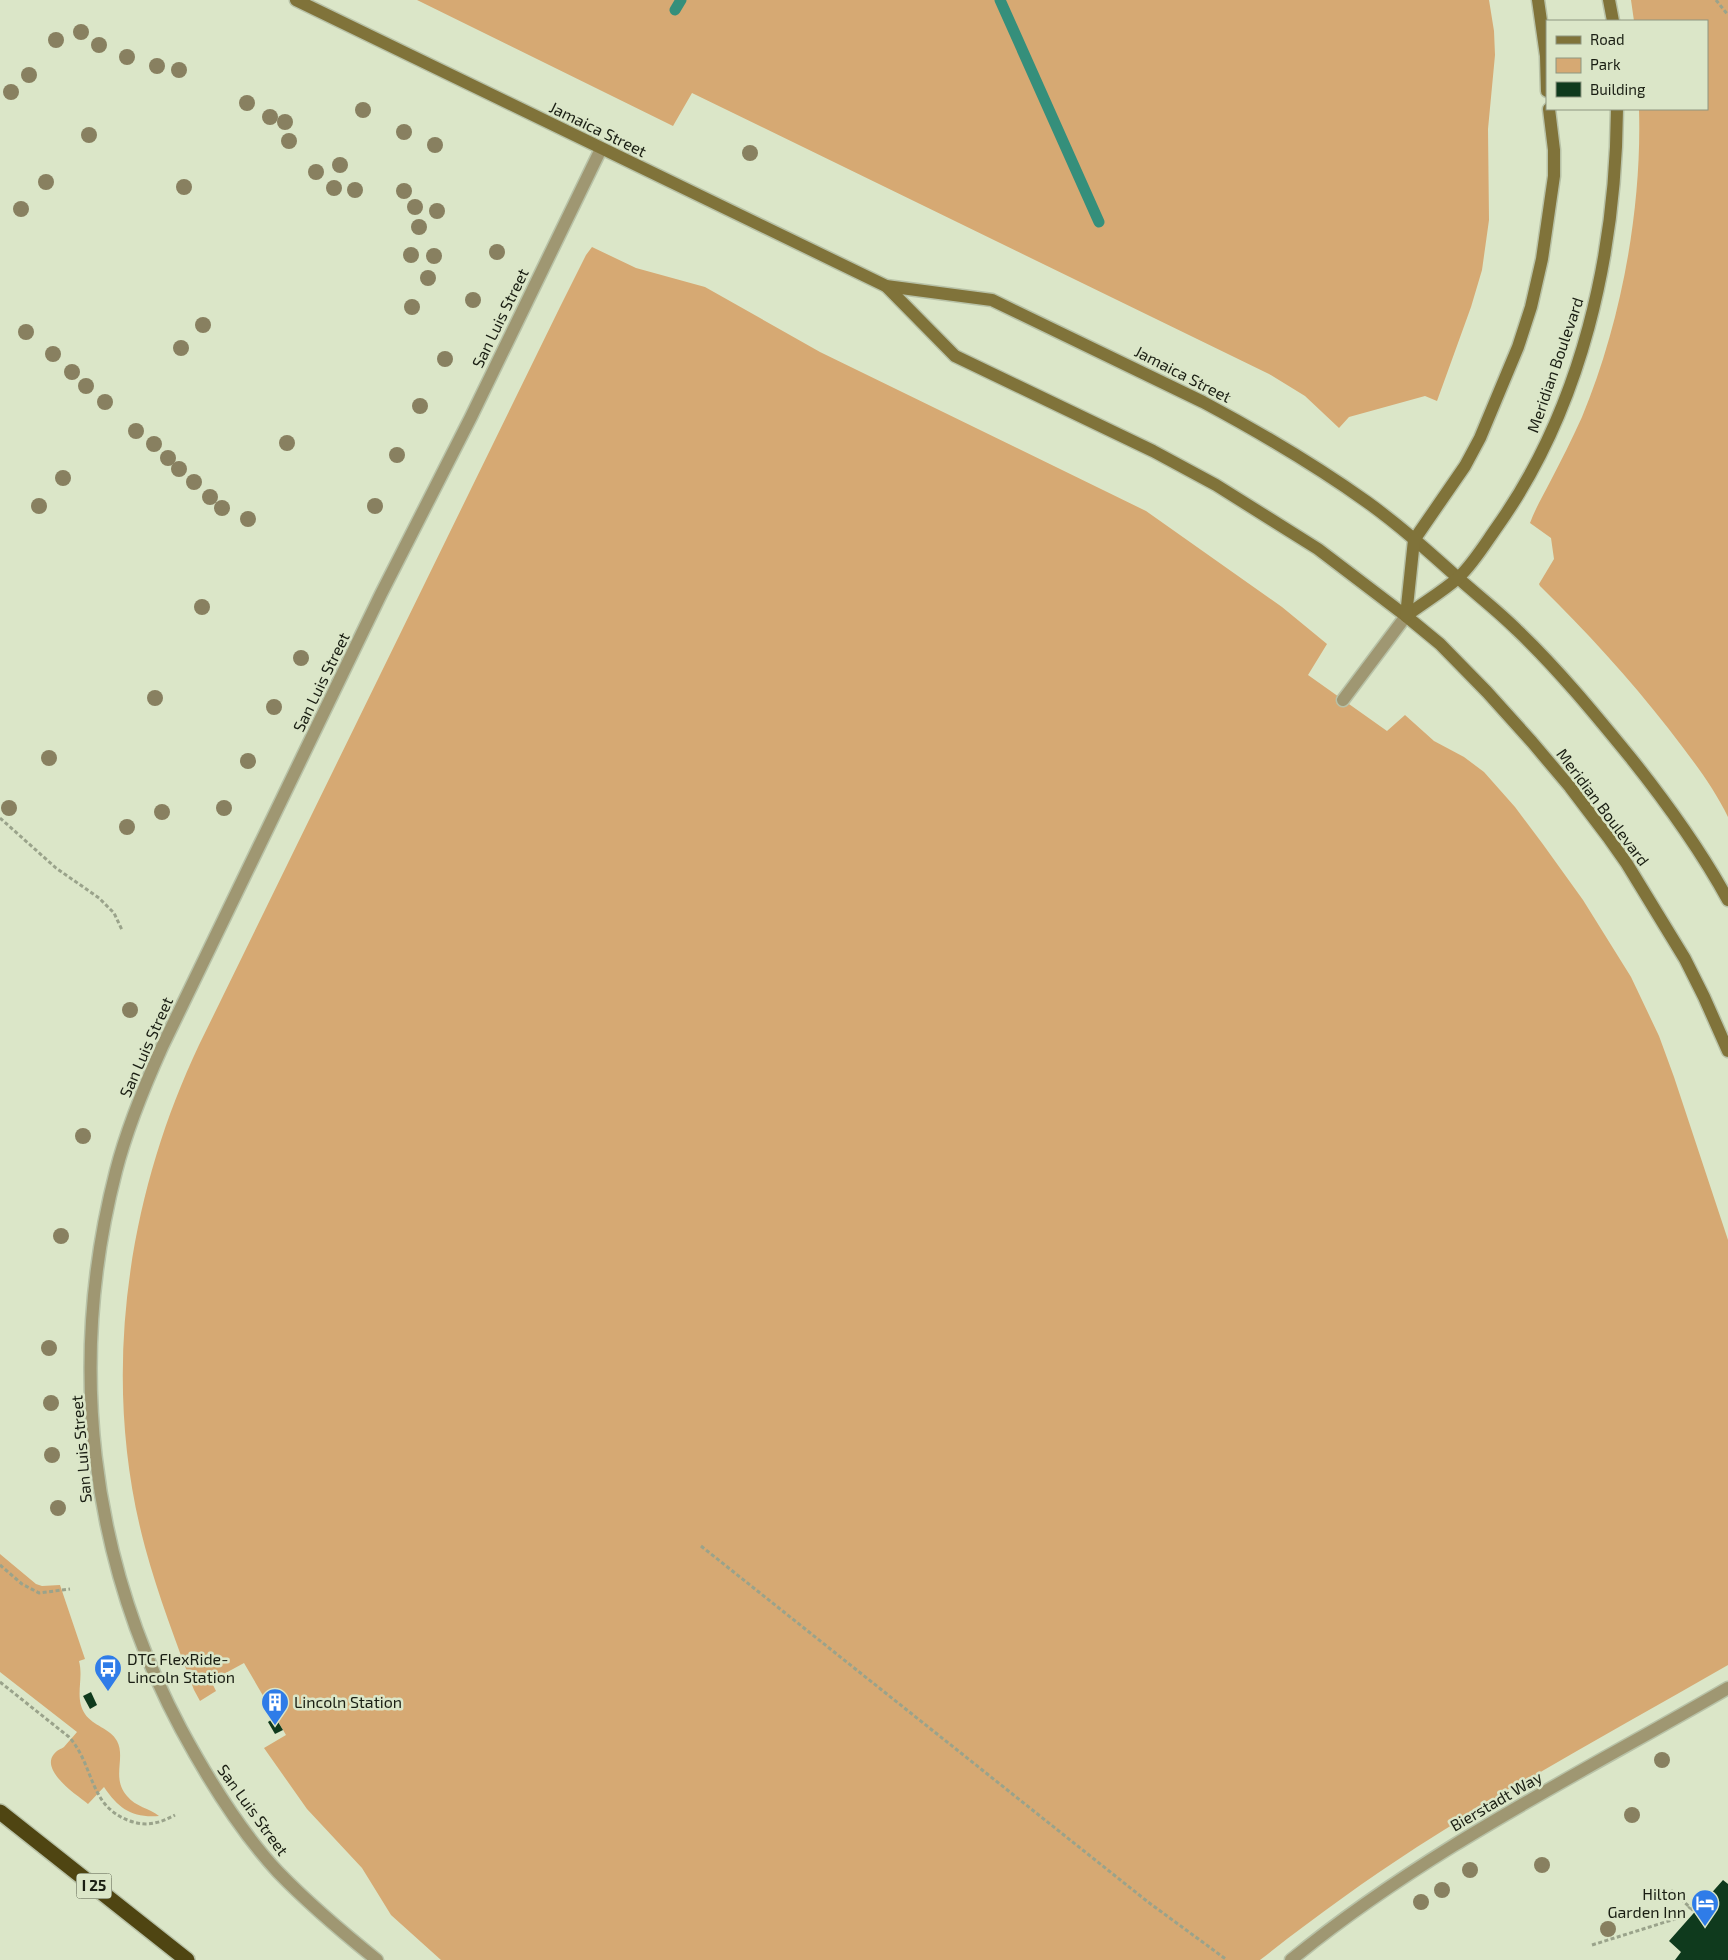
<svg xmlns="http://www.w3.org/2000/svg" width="1728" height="1960" viewBox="0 0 1728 1960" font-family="'Exo 2',sans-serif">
<rect width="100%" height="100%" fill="#dbe6c8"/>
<g fill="#d6a973">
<path d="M417,0H1489L1494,31L1495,55L1488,129L1489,220L1482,270L1471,307L1437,401L1425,396L1349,417L1339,428L1305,396L1269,374L692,93L673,126Z"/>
<path d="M1631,0H1728V817C1712,784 1690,757 1668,728C1629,678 1586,631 1540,586L1539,584L1554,559L1551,538L1530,523C1535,509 1543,496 1550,482C1561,461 1572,439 1582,417C1621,323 1642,210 1639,109H1707V21H1634Z"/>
<path d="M592,247L636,268L705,287L820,352L1146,511L1282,607L1327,644L1308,675L1387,731L1405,715L1434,741L1464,757L1484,772L1515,807L1542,843L1583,900L1631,977L1659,1036L1674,1077L1728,1240V1665C1624,1725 1518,1782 1417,1847C1363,1882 1311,1920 1260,1960H441L391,1915L362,1868L307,1809L264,1748L286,1735L244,1663L211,1681L216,1691L200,1701L194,1690C176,1642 158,1595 145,1547C100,1380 126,1199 199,1045L560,307L586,255Z"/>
<path d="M0,1554L36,1584L42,1586L60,1585L85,1659L79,1661C84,1680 74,1697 85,1714C93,1726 110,1728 117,1741C126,1758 111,1778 127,1796C136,1807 149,1808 159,1816C132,1818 119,1809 104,1787L88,1804C77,1795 40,1771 54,1754C57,1750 61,1749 64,1747C68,1742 73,1737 77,1732L0,1672Z"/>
</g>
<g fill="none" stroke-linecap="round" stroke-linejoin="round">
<g stroke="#358f7b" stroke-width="11">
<path d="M1000,0L1099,222"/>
<path d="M675,10L681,0"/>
</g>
</g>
<g fill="#0f3a1d">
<path d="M91,1692L97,1705L90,1709L83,1696Z"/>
<path d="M275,1717L283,1730L275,1734L268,1722Z"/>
<path d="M1723,1880L1728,1884V1960H1675L1681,1952L1669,1941Z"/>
</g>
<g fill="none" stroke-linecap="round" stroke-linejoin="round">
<g stroke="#b8c2a7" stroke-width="15">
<g id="minor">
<path d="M1343,700L1406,616"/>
<path d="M377,1960C342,1932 309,1904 278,1872C239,1830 208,1779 181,1729C89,1556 67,1361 116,1171C127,1128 144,1087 162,1047L381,594L471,417L601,149"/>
<path d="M1291,1960C1425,1850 1580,1774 1728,1688"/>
</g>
</g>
<g stroke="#b8c2a7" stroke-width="15">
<g id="secondary">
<path d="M296,0L886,286L992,300L1203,402C1259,432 1315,465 1367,502C1399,525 1428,551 1457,577C1477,595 1498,611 1517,630C1558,669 1594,713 1630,757C1666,802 1700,849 1728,900"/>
<path d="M1538,0L1546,56L1547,91"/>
<path d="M1609,0L1613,21"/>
<path d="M886,286L955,356L1153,451L1216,485L1318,549L1406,616L1440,644L1487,692L1532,742L1570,787L1608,837L1627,864L1685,959L1704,997L1728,1051"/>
<path d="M1406,616C1423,603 1442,592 1458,578C1473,564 1485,544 1497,527C1582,407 1616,254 1617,109"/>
<path d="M1406,616L1414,540L1465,466L1480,438L1518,347L1531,307L1542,259L1554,176V150L1549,109"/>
</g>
</g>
<g stroke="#b8c2a7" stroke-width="18">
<path id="motorway" d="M0,1812L187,1960"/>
</g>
<g stroke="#9aa38b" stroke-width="3" stroke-dasharray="4 2.5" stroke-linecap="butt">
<path d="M1716,0L1728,15"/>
<path d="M0,818L56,868L99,898L114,913L122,930"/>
<path d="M701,1546L1148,1902L1227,1960"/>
<path d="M0,1565L22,1584L39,1593L70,1589"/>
<path d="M0,1682L69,1737C95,1766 88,1806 130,1821C147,1827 160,1823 175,1815"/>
<path d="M1671,1890L1695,1912"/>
<path d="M1592,1945L1675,1919L1690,1907"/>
</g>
<use href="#minor" stroke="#9f9772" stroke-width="12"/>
<use href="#secondary" stroke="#80733a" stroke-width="12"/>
<use href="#motorway" stroke="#4f4512" stroke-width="15"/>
</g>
<g fill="#888060">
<circle cx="81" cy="32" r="8"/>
<circle cx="56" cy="40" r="8"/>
<circle cx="99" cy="45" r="8"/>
<circle cx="127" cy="57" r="8"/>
<circle cx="157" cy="66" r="8"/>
<circle cx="179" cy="70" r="8"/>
<circle cx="29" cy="75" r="8"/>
<circle cx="11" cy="92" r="8"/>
<circle cx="247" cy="103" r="8"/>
<circle cx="363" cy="110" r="8"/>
<circle cx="270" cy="117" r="8"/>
<circle cx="285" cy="122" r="8"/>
<circle cx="404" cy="132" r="8"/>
<circle cx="89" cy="135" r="8"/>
<circle cx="289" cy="141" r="8"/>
<circle cx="435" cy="145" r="8"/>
<circle cx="750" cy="153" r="8"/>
<circle cx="340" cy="165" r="8"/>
<circle cx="316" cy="172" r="8"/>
<circle cx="46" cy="182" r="8"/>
<circle cx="184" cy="187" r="8"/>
<circle cx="334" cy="188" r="8"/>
<circle cx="355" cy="190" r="8"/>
<circle cx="404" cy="191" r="8"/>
<circle cx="415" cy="207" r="8"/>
<circle cx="21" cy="209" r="8"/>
<circle cx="437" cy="211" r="8"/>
<circle cx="419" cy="227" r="8"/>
<circle cx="497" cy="252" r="8"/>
<circle cx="411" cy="255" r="8"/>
<circle cx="434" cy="256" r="8"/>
<circle cx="428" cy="278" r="8"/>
<circle cx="473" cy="300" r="8"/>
<circle cx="412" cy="307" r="8"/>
<circle cx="203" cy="325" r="8"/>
<circle cx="26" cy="332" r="8"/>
<circle cx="181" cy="348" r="8"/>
<circle cx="53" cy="354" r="8"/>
<circle cx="445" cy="359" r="8"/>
<circle cx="72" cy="372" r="8"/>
<circle cx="86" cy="386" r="8"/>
<circle cx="105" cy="402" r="8"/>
<circle cx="420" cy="406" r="8"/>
<circle cx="136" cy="431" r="8"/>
<circle cx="287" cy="443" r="8"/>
<circle cx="154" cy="444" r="8"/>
<circle cx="397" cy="455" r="8"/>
<circle cx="168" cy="458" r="8"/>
<circle cx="179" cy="469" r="8"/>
<circle cx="63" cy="478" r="8"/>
<circle cx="194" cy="482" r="8"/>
<circle cx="210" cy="497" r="8"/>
<circle cx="39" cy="506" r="8"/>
<circle cx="375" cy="506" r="8"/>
<circle cx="222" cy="508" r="8"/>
<circle cx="248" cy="519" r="8"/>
<circle cx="202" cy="607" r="8"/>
<circle cx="301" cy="658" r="8"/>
<circle cx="155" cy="698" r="8"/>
<circle cx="274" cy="707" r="8"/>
<circle cx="49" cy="758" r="8"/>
<circle cx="248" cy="761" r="8"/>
<circle cx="9" cy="808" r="8"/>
<circle cx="224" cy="808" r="8"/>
<circle cx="162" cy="812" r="8"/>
<circle cx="127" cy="827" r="8"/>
<circle cx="130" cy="1010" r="8"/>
<circle cx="83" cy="1136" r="8"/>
<circle cx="61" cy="1236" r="8"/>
<circle cx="49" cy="1348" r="8"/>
<circle cx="51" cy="1403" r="8"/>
<circle cx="52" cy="1455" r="8"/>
<circle cx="58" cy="1508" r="8"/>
<circle cx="1662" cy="1760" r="8"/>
<circle cx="1632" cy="1815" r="8"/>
<circle cx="1542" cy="1865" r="8"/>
<circle cx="1470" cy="1870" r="8"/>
<circle cx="1442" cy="1890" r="8"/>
<circle cx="1421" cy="1902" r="8"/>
<circle cx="1608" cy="1929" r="8"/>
</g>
<defs>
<g id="bus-pin" transform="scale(1.4375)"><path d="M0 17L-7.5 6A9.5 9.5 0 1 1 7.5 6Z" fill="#2f7ce8" stroke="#dbe6c8"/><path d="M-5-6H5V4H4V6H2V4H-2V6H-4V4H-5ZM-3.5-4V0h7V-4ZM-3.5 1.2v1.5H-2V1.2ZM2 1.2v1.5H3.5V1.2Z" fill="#fff"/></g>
<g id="building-pin" transform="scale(1.4375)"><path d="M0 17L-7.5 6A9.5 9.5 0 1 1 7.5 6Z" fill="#2f7ce8" stroke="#dbe6c8"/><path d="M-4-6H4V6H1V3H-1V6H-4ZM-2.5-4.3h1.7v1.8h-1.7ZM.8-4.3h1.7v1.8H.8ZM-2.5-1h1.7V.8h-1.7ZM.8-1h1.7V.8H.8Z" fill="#fff"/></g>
<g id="hotel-pin" transform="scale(1.4375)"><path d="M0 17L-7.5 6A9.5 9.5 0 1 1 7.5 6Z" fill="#2f7ce8" stroke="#dbe6c8"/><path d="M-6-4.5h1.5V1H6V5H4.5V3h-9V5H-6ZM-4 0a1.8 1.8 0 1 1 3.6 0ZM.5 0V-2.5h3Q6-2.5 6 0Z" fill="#fff"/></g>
</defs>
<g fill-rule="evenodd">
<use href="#bus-pin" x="108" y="1668"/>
<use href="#building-pin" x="275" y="1702"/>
<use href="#hotel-pin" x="1705" y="1903"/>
</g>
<g text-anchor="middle" stroke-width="5" stroke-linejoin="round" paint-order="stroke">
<rect fill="#dbe6c8" stroke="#545a49" stroke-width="1" x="76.5" y="1873.5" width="35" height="25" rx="4"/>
<g font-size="15" font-weight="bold" fill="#1a1e13">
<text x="94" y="1891">I 25</text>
</g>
<g font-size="16" fill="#1a1e13" stroke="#dbe6c8">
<text transform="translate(598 129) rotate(26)" y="6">Jamaica Street</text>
<text transform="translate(500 318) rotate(-64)" y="6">San Luis Street</text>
<text transform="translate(1555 365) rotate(-71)" y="6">Meridian Boulevard</text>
<text transform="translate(1183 374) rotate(27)" y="6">Jamaica Street</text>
<text transform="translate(321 682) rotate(-64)" y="6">San Luis Street</text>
<text transform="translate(1603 807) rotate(53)" y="6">Meridian Boulevard</text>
<text transform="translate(146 1047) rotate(-66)" y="6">San Luis Street</text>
<text transform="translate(81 1449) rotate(-95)" y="6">San Luis Street</text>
<text transform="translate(1496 1801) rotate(-30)" y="6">Bierstadt Way</text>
<text transform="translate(253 1810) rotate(54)" y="6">San Luis Street</text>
</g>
<g font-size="16" fill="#1a1e13" stroke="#dbe6c8" text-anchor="start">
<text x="127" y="1665">DTC FlexRide-<tspan x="127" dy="18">Lincoln Station</tspan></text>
<text x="294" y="1708">Lincoln Station</text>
<text x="1686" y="1900" text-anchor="end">Hilton<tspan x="1686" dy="18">Garden Inn</tspan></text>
</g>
</g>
<rect x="1546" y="20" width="162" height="90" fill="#dbe6c8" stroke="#8e9680"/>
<rect x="1556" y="36" width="25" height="8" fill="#80733a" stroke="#8e9680"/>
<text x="1590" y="45" font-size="15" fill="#1a1e13">Road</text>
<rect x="1556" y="58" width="25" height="15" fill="#d6a973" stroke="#8e9680"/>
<text x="1590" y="70" font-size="15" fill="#1a1e13">Park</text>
<rect x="1556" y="82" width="25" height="15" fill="#0f3a1d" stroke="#8e9680"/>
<text x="1590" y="95" font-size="15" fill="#1a1e13">Building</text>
</svg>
